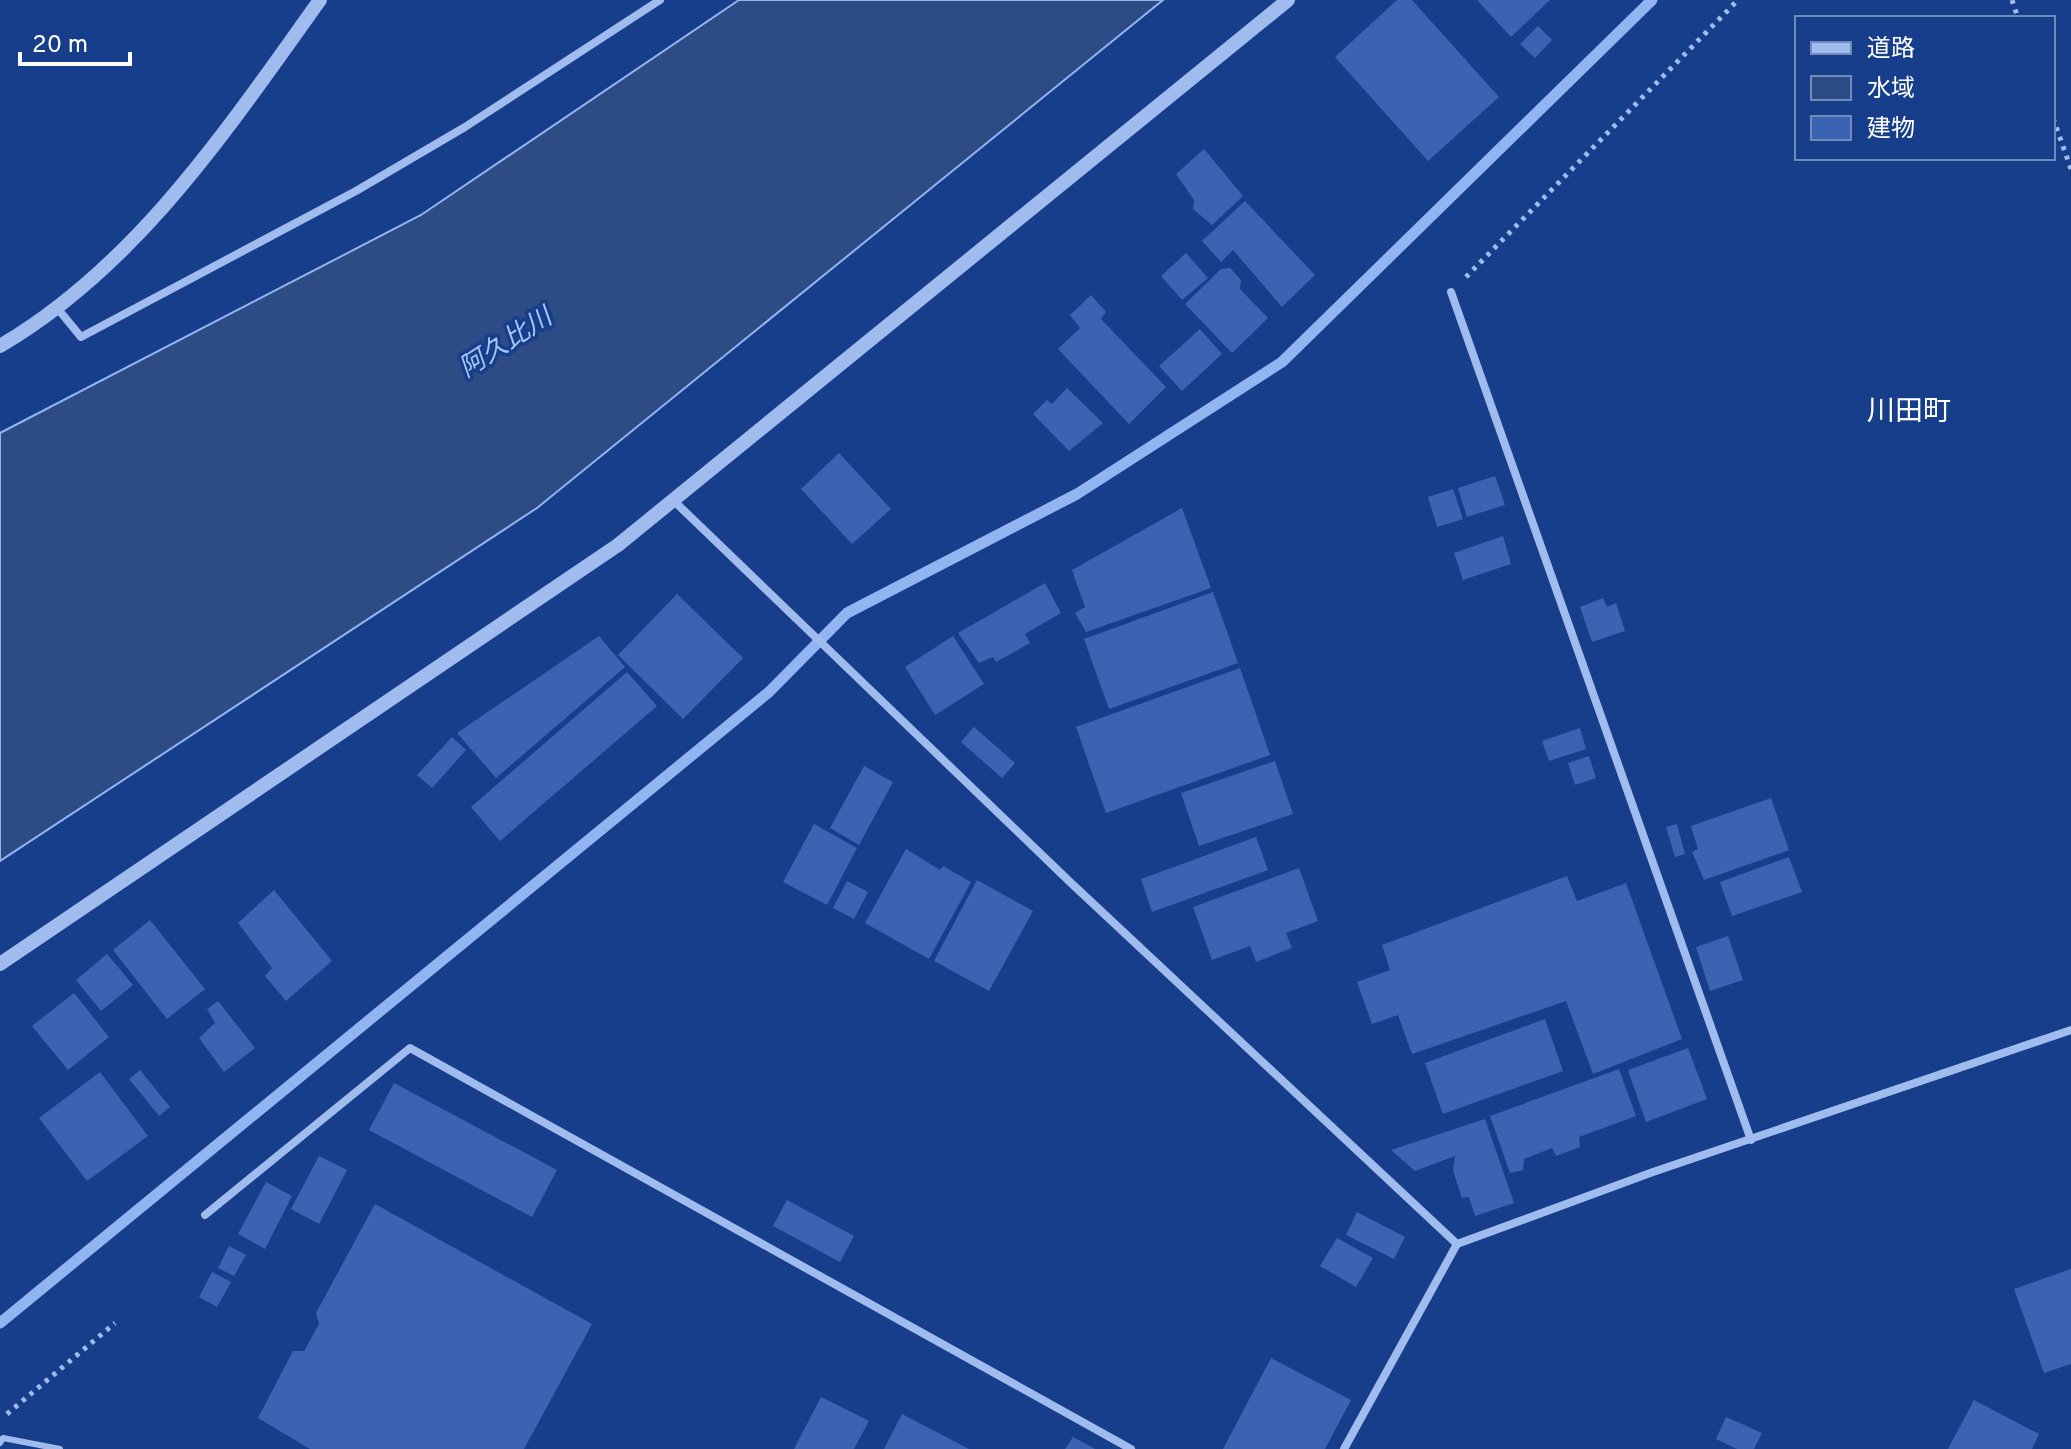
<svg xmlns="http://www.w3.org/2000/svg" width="2071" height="1449" viewBox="0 0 2071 1449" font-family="Overpass,'Noto Sans JP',sans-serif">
<rect width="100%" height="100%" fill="#163e8b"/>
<path fill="#2d4b84" stroke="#92b5f2" stroke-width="2" d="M739,0H1163L537,508L0,861V433L421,215Z"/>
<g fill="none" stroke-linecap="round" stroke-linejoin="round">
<path stroke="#92b5f2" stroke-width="11" d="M0,1323L769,692L847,613L1077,494L1282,362L1652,0"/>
</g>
<g fill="#3a64b2">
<path d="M1397,0H1412L1499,97L1428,161L1335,57Z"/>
<path d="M1477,0H1550L1511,37Z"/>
<path d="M1538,26L1552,40L1535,58L1520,44Z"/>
<path d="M1204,149L1243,196L1212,225L1193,209L1194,200L1176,174Z"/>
<path d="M1245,201L1315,275L1282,307L1233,250L1221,262L1202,241Z"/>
<path d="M1186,253L1208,278L1182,300L1161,276Z"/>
<path d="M1230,268L1241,280L1240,289L1268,318L1232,353L1185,304L1221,269Z"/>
<path d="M1091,295L1106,312L1101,319L1166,387L1129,424L1058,349L1080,328L1070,315Z"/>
<path d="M1200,329L1222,354L1182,391L1159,366Z"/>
<path d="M1067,388L1103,423L1069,451L1033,414L1047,400L1052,404Z"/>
<path d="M839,453L891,509L852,544L801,489Z"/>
<path d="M1495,476L1505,505L1467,517L1458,488Z"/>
<path d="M1453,489L1463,519L1437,527L1428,497Z"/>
<path d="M1182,508L1211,588L1086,632L1075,613L1085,607L1072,570Z"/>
<path d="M1503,536L1511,564L1463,580L1454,553Z"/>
<path d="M1045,583L1061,613L1025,634L1030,643L996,662L993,657L979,663L958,633Z"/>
<path d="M1213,592L1238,663L1109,709L1084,639Z"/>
<path d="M677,594L743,658L683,719L618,655Z"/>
<path d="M1603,598L1607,607L1616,603L1625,631L1592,642L1580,607Z"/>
<path d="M599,636L625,667L496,778L457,733Z"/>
<path d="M953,636L984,684L935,715L905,667Z"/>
<path d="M1240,668L1270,755L1106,813L1076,727Z"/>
<path d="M627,672L657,706L500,841L471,807Z"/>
<path d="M974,727L1015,763L1002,778L961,742Z"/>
<path d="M1580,728L1586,749L1549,761L1542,741Z"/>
<path d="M452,737L466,750L432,788L417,775Z"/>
<path d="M1589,756L1596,778L1575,785L1568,763Z"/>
<path d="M1275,761L1293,814L1199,846L1181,793Z"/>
<path d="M864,766L893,782L859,845L830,828Z"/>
<path d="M1771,798L1789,850L1704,880L1692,852L1698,849L1691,826Z"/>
<path d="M814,824L857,848L827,905L783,882Z"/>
<path d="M1677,824L1685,854L1675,857L1666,827Z"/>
<path d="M1256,837L1268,870L1152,912L1141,879Z"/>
<path d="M906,849L940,870L943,866L971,882L929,959L865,923Z"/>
<path d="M1789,857L1802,892L1732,916L1720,882Z"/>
<path d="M1299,868L1318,921L1286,933L1292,948L1256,962L1250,946L1212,960L1193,907Z"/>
<path d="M1567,876L1577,901L1626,883L1682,1039L1593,1074L1566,1001L1412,1054L1398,1015L1372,1024L1357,982L1390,970L1382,945Z"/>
<path d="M977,880L1033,911L989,991L934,961Z"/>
<path d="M847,881L868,892L854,919L833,908Z"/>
<path d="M274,890L332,961L286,1001L265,976L272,968L238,923Z"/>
<path d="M150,920L205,989L167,1019L113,950Z"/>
<path d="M1728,936L1743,980L1710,991L1696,947Z"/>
<path d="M107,954L133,985L101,1011L76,980Z"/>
<path d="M74,993L109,1037L68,1070L32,1026Z"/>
<path d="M218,1001L255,1048L224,1072L199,1038L215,1023L207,1009Z"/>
<path d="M1545,1019L1563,1071L1443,1114L1425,1063Z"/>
<path d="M1688,1048L1707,1099L1646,1122L1628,1070Z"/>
<path d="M1619,1069L1636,1116L1579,1137L1580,1147L1556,1156L1552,1148L1524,1159L1523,1170L1510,1173L1490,1116Z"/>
<path d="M140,1070L170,1107L159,1116L129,1079Z"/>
<path d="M100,1072L148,1136L87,1181L39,1118Z"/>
<path d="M394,1083L557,1170L532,1217L369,1130Z"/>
<path d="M1485,1119L1514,1203L1475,1216L1469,1197L1462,1198L1453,1171L1455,1156L1415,1171L1391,1150Z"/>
<path d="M319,1156L347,1170L319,1224L291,1209Z"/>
<path d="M266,1182L292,1196L265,1249L238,1234Z"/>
<path d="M787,1200L854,1236L840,1262L773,1226Z"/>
<path d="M375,1204L592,1324L524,1449H310L258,1418L293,1351H304L319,1324L316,1313Z"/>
<path d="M1357,1212L1405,1237L1394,1259L1346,1235Z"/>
<path d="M1337,1238L1373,1258L1356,1287L1320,1266Z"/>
<path d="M229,1246L246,1255L234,1276L218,1268Z"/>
<path d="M2071,1269V1364L2044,1373L2014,1289Z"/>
<path d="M212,1272L231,1282L217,1307L199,1297Z"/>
<path d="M1271,1358L1351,1400L1325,1449H1223Z"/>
<path d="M821,1397L869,1421L854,1449H794Z"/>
<path d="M1974,1400L2039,1434L2032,1449H1948Z"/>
<path d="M902,1414L969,1449H884Z"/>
<path d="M1726,1417L1762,1433L1754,1449H1737L1716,1439Z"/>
<path d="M1073,1437L1095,1449H1065Z"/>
</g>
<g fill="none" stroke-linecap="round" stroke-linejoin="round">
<g stroke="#a0bcef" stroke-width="5" stroke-dasharray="4 6" stroke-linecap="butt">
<path d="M2012,0L2018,18"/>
<path d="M2053,118L2071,169"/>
<path d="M1466,277L1738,0"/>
<path d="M7,1414L115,1323"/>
</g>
<path stroke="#a0bcef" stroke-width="6" d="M0,1443L3,1438L60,1449"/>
<g stroke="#a0bcef" stroke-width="8">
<path d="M1451,292L1751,1140"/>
<path d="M58,309L81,337L356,191L465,127L660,0"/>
<path d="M675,502L1070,882L1457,1244L1653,1172L2071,1030"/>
<path d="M205,1215L410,1048L1131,1449"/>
<path d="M1344,1449L1457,1244"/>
</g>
<g stroke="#a0bcef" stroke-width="14">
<path d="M0,346C138,265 228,128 320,0"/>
<path d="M0,964L618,545L1288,0"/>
</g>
</g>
<g text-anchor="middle" stroke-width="7" stroke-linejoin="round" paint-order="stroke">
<g font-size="26" font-style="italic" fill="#abc6f6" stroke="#163e8b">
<text transform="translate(505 342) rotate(-33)" y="9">阿久比川</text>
</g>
<g font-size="28" fill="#fff" stroke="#163e8b">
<text x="1909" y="420">川田町</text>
</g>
</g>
<rect x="1795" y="16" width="260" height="144" fill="#163e8b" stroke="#738bb9" stroke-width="2"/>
<rect x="1811" y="42" width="40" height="12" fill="#a0bcef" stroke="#738bb9" stroke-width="2"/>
<text x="1867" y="56" font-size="24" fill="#ffffff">道路</text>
<rect x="1811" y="76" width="40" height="24" fill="#2d4b84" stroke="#738bb9" stroke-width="2"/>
<text x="1867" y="96" font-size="24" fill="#ffffff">水域</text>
<rect x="1811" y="116" width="40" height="24" fill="#3a64b2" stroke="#738bb9" stroke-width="2"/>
<text x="1867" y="136" font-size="24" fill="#ffffff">建物</text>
<path d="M20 52v12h110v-12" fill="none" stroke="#ffffff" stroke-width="4"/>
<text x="32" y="52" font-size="24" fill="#ffffff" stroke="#163e8b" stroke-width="6" paint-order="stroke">20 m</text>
</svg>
